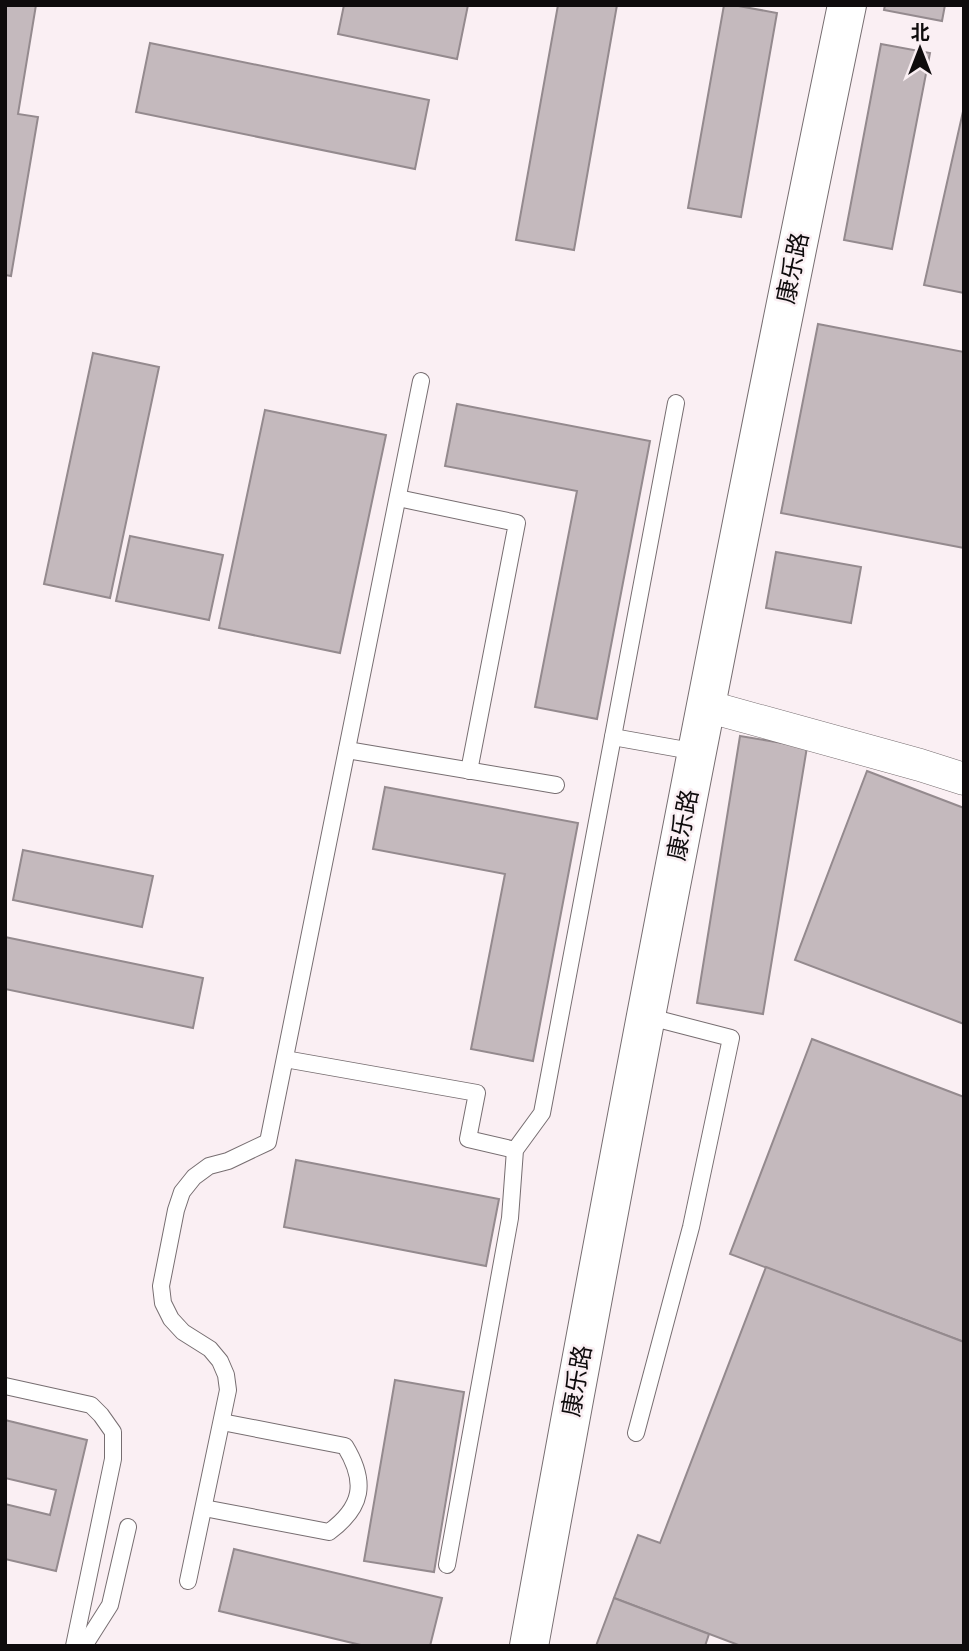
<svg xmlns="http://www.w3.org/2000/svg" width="969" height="1651" viewBox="0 0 969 1651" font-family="Montserrat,'Noto Sans SC',sans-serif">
<rect width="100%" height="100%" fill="#faeff3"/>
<g fill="#c4b9bd" stroke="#948a8e" stroke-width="2">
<path d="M5,5H36L18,114L38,117L11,276L5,275Z"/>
<path d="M344,5H468L457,59L338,34Z"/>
<path d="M558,5H617L574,250L516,240Z"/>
<path d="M724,5H733L777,13L741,217L688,208Z"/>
<path d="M885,5H945L942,21L884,10Z"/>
<path d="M150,43L429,100L415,169L136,112Z"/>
<path d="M881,44L930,53L892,249L844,240Z"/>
<path d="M964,107V293L924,285Z"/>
<path d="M818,324L964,352V548L781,513Z"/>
<path d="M93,353L159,367L110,598L44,584Z"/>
<path d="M457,404L650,441L597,719L535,707L577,491L445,466Z"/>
<path d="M265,410L386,435L340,653L219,628Z"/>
<path d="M130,536L223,555L209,620L116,601Z"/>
<path d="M776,552L861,567L851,623L766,608Z"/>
<path d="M740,736L807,747L763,1014L697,1003Z"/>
<path d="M867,771L964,808V1024L795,960Z"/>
<path d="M385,787L578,823L533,1061L471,1049L505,874L373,849Z"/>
<path d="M23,850L153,876L142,927L13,900Z"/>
<path d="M5,937L203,978L193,1028L5,989Z"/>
<path d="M812,1039L964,1097V1342L730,1254Z"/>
<path d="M296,1160L499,1199L486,1266L284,1227Z"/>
<path d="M766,1267L964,1342V1646H741L614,1598L638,1535L660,1543Z"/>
<path d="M395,1380L464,1392L434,1572L364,1561Z"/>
<path d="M5,1420L87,1440L56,1571L5,1559V1504L50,1515L56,1490L5,1478Z"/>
<path d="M234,1549L442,1598L430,1646H365L219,1611Z"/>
<path d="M614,1598L709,1634L705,1646H596Z"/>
</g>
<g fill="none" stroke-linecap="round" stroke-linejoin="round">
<g stroke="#776e71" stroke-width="18">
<g id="lane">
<path d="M398,498L517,523L469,771"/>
<path d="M613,737L697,752"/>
<path d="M347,750L556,785"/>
<path d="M285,1059L477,1093L468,1139L515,1150"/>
<path d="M5,1386L91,1405L101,1415L113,1432V1459L74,1646"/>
<path d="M636,1433L691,1227L731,1038L646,1016"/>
<path d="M204,1508L329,1532C363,1507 367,1482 345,1446L222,1422"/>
<path d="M447,1565L510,1218L515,1150L542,1113L676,403"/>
<path d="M188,1581L228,1390L226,1375L220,1361L210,1349L183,1332L171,1319L163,1303L161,1286L176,1210L182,1192L194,1177L209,1166L228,1161L268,1142L421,381"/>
<path d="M84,1646L110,1605L128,1527"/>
</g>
</g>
<g stroke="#776e71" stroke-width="33">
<path id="street" d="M706,706L920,765L964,779"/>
</g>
<g stroke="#776e71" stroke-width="40">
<path id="secondary" d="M529,1646C628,1098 734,551 847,5"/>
</g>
<use href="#lane" stroke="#fff" stroke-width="16"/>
<use href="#street" stroke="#fff" stroke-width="32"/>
<use href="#secondary" stroke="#fff" stroke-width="38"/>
</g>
<g text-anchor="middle" stroke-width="5" stroke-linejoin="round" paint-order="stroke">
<g font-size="24" fill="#0e0b0c" stroke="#faeff3">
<text transform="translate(793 268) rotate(-78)" y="8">康乐路</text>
<text transform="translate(683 825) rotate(-79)" y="8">康乐路</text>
<text transform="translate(577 1381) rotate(-80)" y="8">康乐路</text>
</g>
</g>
<rect width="969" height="1651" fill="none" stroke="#0e0b0c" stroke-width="14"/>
<g transform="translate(920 49)" stroke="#faeff3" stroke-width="5" paint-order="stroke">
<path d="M0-5L12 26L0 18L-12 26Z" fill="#0e0b0c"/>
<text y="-10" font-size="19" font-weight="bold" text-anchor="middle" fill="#0e0b0c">北</text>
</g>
</svg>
